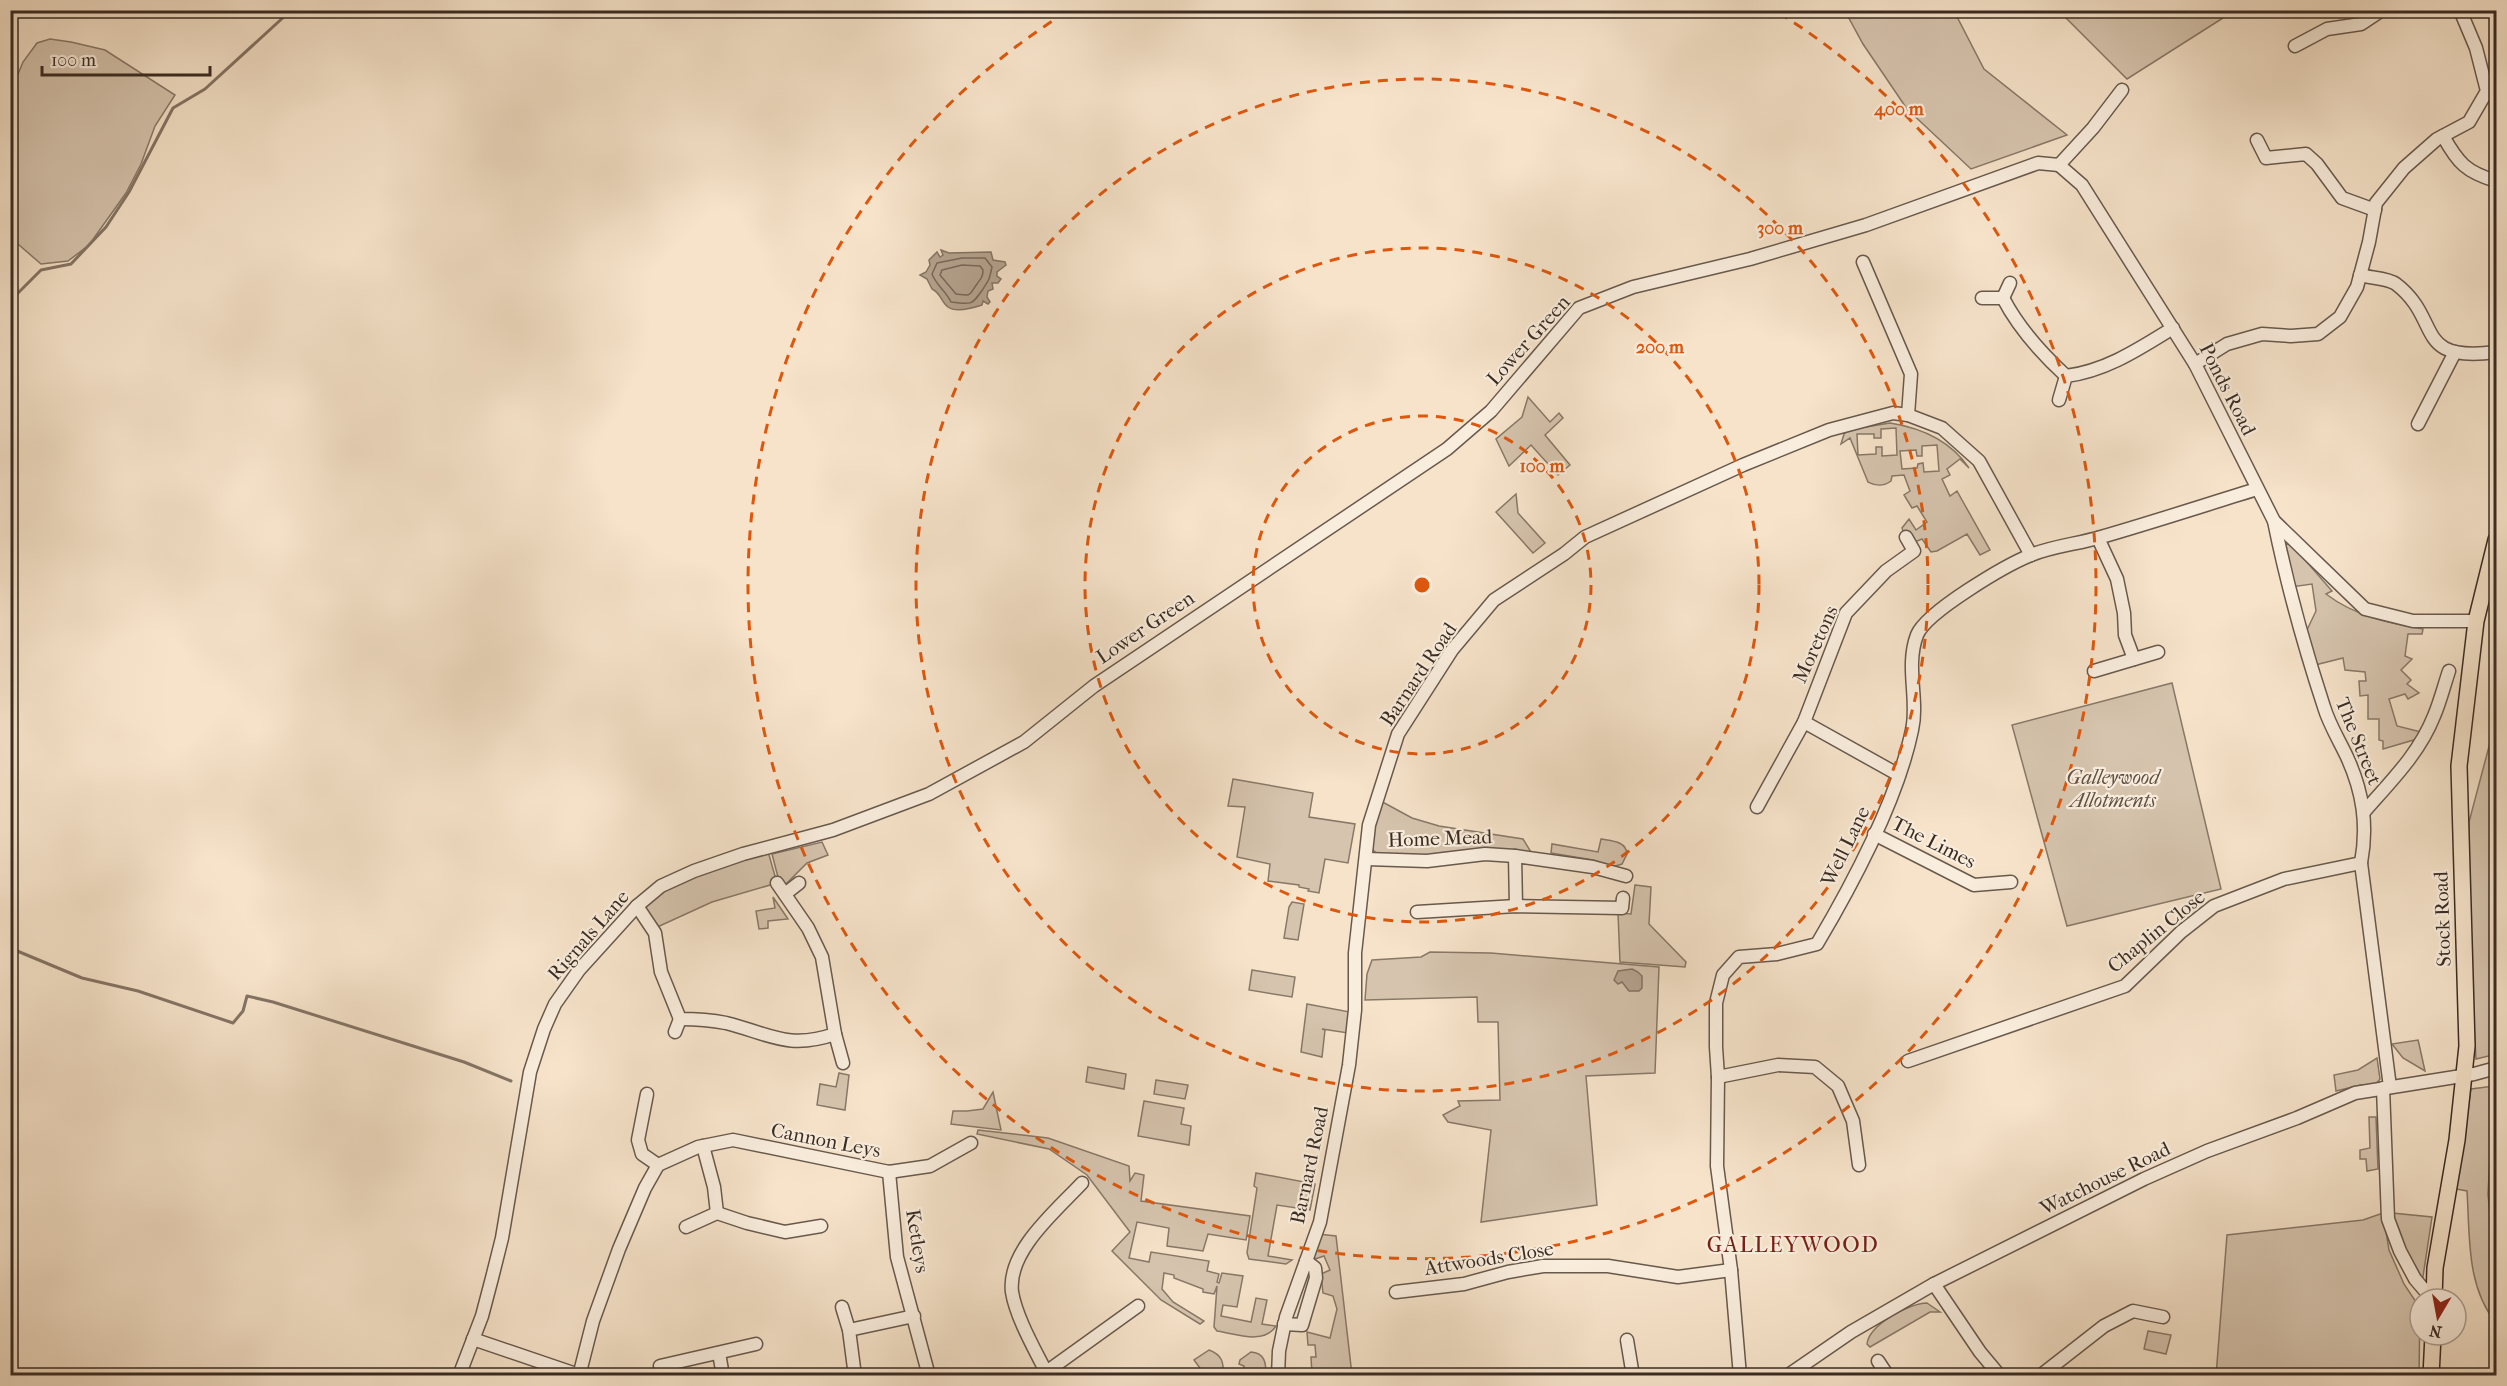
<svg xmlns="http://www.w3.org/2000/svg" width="2507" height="1386" viewBox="0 0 2507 1386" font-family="'IM FELL French Canon',serif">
<rect width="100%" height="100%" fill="#f6e3ca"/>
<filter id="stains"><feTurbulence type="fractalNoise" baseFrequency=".00333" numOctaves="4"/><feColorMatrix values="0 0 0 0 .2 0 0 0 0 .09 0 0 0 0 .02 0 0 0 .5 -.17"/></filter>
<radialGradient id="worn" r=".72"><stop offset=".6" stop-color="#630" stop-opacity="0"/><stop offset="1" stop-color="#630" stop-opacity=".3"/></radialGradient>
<g fill="#d6c4ae" stroke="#887868" stroke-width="1.5" fill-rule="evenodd">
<path d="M2067,10H2234V11L2127,79L2063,15Z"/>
<path d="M1845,11H1954L1984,69L2067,135L1971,169L1907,109L1863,44Z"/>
<path d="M50,39L71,42L105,50L175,95L155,126L141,164L126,193L89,245L68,261L41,264L11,238V91L23,62L37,43Z"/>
<path d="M1528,397L1550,422L1559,413L1563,418L1545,435L1570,465L1558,475L1531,445L1509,466L1496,439L1522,417Z"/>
<path d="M1890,423C1922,428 1950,440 1969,468L1960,459L1947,469L1950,475L1942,479L1950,496L1957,491L1990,550L1980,555L1967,534L1937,551L1931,552L1922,539L1915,542L1904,534L1902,528L1909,519L1916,530L1927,522L1917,506L1912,508L1904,495L1910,491L1904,475L1892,476L1891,481C1883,487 1876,486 1868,482L1850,438L1841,444L1844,434L1848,430ZM1896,428L1897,455L1882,456V447H1876V454L1858,455L1857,434H1874V438H1881V429ZM1937,445L1939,471L1924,472L1923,463L1918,464L1917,468L1902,469L1900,451L1916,450L1917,456H1922V446Z"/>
<path d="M1516,494L1518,513L1545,543L1533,553L1496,512Z"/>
<path d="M2286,544L2292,545L2332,591L2326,594C2355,616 2388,623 2423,629L2422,634H2408L2405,656L2412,659L2401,670L2411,680L2407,684L2419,693L2408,699L2405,694L2389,699L2397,726L2421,732L2417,739L2383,749V741L2379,740V719H2368V695L2360,696L2359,681H2366L2365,672L2345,670L2343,658L2311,666L2306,632L2316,611L2312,584L2291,587L2283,547Z"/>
<path d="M2172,683L2221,889L2067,926L2012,725Z"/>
<path d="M2496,720C2496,832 2492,943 2493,1055L2476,1059L2469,942V822Z"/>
<path d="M1233,779L1313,793L1309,817L1355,824L1348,863L1325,859L1319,893L1308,891L1309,889L1299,887V885L1268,881L1270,864L1237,857L1245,807L1228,806Z"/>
<path d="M1377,799L1412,818L1439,826L1523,839L1531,852L1426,857L1380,856L1373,850L1369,842Z"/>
<path d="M1601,839C1612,841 1626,841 1627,854L1622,864L1612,867L1593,860L1551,853L1552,844L1598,852Z"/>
<path d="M822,842L828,855L807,863L785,885L779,881L772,854Z"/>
<path d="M767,848L777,883L712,902L653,929L637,906L649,895Z"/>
<path d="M1635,885L1651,887L1649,924L1686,962L1685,967L1620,962L1618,913L1631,914Z"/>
<path d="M773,897L788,919L768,921V928L759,929L756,911L775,908Z"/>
<path d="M1292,902L1304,904L1298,940L1284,938L1289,907Z"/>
<path d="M1430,952L1491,953L1659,967L1655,1073L1586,1076L1597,1205L1481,1222L1491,1130L1448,1122L1443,1115L1460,1106L1458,1101L1500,1100L1498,1022H1478L1477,997L1365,1000L1367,974L1372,960L1421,957Z"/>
<path d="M1252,970L1295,977L1292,997L1249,990Z"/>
<path d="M1307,1004L1350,1012L1348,1033L1322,1029L1325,1030L1322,1057L1301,1052Z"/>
<path d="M2418,1040L2419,1044L2425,1071L2403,1058L2392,1044Z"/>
<path d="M2377,1058L2380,1079L2375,1085H2361L2336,1091L2334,1075L2358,1070Z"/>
<path d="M1088,1067L1126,1074L1124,1089L1086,1082Z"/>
<path d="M839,1073L849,1075L845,1110L817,1105L820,1084L836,1087Z"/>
<path d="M1156,1080L1188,1085L1185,1099L1154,1094Z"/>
<path d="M2494,1086L2488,1194L2493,1247L2496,1242V1323C2466,1286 2470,1236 2467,1191L2456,1189L2471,1089Z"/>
<path d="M993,1092L1001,1130L951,1124L953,1111H967L983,1109Z"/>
<path d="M1144,1101L1184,1108L1181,1124L1191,1126L1189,1145L1138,1136Z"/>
<path d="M2369,1117H2376L2378,1169L2367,1171L2366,1159H2360V1150L2370,1148Z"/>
<path d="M978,1130L1048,1138L1129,1166L1130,1181L1135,1173L1144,1175L1141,1201L1250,1216L1246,1240L1208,1234L1203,1251L1167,1246L1169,1228L1137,1222L1129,1258L1149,1262L1151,1252L1209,1261L1207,1271L1219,1274L1217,1282L1219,1283L1222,1273L1243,1276L1237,1307L1223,1305L1221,1316L1251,1322L1256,1298L1267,1300L1262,1324L1276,1326C1264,1345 1236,1334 1217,1331L1214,1327L1217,1286L1214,1294L1203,1292V1289L1174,1278V1275L1164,1273L1162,1289L1173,1302L1204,1321L1200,1324L1161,1300L1112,1251L1130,1232L1087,1175L1049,1149L977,1134Z"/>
<path d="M1256,1173L1315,1184L1310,1210L1277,1205L1268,1256L1292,1260L1286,1264L1249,1259L1247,1253L1257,1188L1254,1186Z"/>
<path d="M2383,1213L2389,1250L2404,1284L2420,1308L2419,1375L2216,1376L2227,1235L2363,1220Z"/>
<path d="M2392,1213L2432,1217L2422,1283L2412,1273Z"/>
<path d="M1318,1234L1336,1236L1352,1375H1312L1311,1357H1316L1315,1345H1308L1307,1332L1330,1338L1337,1309L1333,1296L1323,1293L1321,1274L1330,1270L1324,1256L1315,1259L1313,1253Z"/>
<path d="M1927,1303L1940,1312H1930L1870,1347L1867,1344C1869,1325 1909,1303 1927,1303Z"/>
<path d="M2148,1331L2171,1335L2166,1354L2144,1349Z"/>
<path d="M1209,1350C1222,1355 1224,1362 1223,1375H1205L1194,1360Z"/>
<path d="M1251,1352C1265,1353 1266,1363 1266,1375H1243L1244,1366L1239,1364L1240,1360Z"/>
</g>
<g fill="#b6a491" stroke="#847465" stroke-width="1.5">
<path d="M941,250L949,253L991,252L993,260L1005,262L1006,265L997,272V276L1001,279L998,283H992L993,289L988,291L987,297L990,302L988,304L983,301L982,305C973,308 956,313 948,307C941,302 941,293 932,289L927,279L920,275L926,272L930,265L929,260L937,252L940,257L943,255Z"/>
<path d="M1632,969L1638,972L1642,976V988L1639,991H1629L1622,982L1618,984L1614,980L1618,971Z"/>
</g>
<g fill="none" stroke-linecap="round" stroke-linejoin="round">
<g stroke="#78685a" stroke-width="1.5">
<path d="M962,258H985L992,267C989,280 990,278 983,289C972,305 972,305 951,302C946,291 936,285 932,274L937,263Z"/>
<path d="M962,265L980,266L983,270C983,277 981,278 977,284C968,296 973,296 956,294L940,275L942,270Z"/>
</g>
<g stroke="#847465" stroke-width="3">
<path d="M10,301L41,270L71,264L106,227L129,192L173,108L205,89L287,14L336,10"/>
<path d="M10,948L82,978L138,991L233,1023L243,1011L247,996L273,1002L464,1062L511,1081"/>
</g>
<g stroke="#68594d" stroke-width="15">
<g id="minor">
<path d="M2295,46L2327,29L2361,24L2382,10"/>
<path d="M2122,90L2093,128L2059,165L2082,185L2195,364L2274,521L2365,609L2413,621H2476"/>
<path d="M2443,136C2458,163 2466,172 2496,181"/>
<path d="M2257,140L2266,158L2306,154L2317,164L2342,198L2375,210"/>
<path d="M1863,262L1911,374L1908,415"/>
<path d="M2360,275C2370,278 2388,278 2396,284C2443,320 2412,363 2496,352"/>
<path d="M1982,298H2003L2010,283"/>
<path d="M2003,298C2019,329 2041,353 2066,376"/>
<path d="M2195,364L2227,344L2262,334L2291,336L2318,334L2340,317L2357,287L2369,242L2376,203L2404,168L2437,139L2469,122L2487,91L2476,48L2460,10"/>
<path d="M2059,400L2066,376C2106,371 2139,349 2173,328"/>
<path d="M2418,424L2455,352"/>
<path d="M2274,521C2287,585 2304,646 2324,707C2329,724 2339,740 2347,757C2363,792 2368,825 2361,863L2390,1087"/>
<path d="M2098,538L2117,579L2124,613L2125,635L2134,659"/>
<path d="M2094,671L2158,652"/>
<path d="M1804,722L1899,775"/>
<path d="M1757,807L1804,722L1846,613L1886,571L1914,551L1906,537"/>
<path d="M2364,812C2390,782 2419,754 2434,716C2440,702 2444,686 2449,671"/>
<path d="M1874,834L1974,885L2011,882"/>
<path d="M1515,856L1516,906"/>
<path d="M1367,859L1427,861L1485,854L1515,856L1593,867L1626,876"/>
<path d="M785,894L799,883"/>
<path d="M637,906L655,933L661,972L680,1019C696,1019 711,1020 726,1023C770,1034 788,1050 835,1034L822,957L808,928L777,883"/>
<path d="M1417,912L1516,906L1622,908L1623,898"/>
<path d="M675,1032L680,1019"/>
<path d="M835,1034L843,1063"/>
<path d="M1908,1061L2125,986L2181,932L2214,906L2284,879L2361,863"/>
<path d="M1718,1077L1778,1065L1815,1067L1838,1086L1853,1121L1859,1165"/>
<path d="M2383,1088L2388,1219L2400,1251L2415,1279L2432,1299"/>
<path d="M647,1094L638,1140L642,1154L658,1165"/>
<path d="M703,1146L714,1187L717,1213"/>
<path d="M889,1172L897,1257L929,1376"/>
<path d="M686,1227L717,1213L747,1223L785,1232L821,1226"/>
<path d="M1934,1284L1980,1352L2000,1376"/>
<path d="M1396,1292L1464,1284L1508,1272L1543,1266H1608L1678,1277L1731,1270"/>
<path d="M842,1307L849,1330L855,1376"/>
<path d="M1284,1324L1302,1325L1316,1278L1315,1268L1306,1261"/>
<path d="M849,1330L914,1316"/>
<path d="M473,1339L579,1375"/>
<path d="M1627,1340L1633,1376"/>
<path d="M719,1353L723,1376"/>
<path d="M1878,1361L1888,1376"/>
<path d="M660,1366L756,1344"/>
<path d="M1046,1372C1035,1350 1016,1317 1012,1292C1007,1251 1056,1211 1082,1183"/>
<path d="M1042,1375L1138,1306"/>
<path d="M459,1376L482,1316L492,1278L502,1238L530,1072L544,1029L555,1004L579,970L637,906L661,886L694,871L743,854L833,830L929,794L1024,742L1094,686L1447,449L1491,411L1579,308L1633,287L1750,259L1866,225L2038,163L2059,165"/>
<path d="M579,1376L593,1321L619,1249L645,1188L658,1165L698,1147L733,1140L889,1172L930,1166L971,1143"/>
<path d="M1278,1376L1279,1351L1286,1317L1320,1222L1349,1065L1355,1010V953L1369,825L1398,734L1452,650L1494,600L1564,554L1585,537L1743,465L1829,430L1893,413L1908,415L1942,428L1979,461L2031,555"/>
<path d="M1740,1376L1731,1270L1717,1166L1718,1077L1716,1047V1003L1723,975L1739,957L1777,954L1817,944C1852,885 1898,798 1912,730C1919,700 1905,667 1917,635C1926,612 2006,565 2031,555C2053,546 2078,544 2101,537C2153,522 2205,505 2257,489"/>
<path d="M1787,1376L1851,1332L1934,1284L2144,1179L2207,1151L2297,1118L2355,1093L2474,1074L2496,1068"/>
<path d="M2040,1376L2104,1326L2133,1311L2163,1317"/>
</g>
</g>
<g stroke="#392b23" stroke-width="18">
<g id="major">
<path d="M2434,1299L2435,1268L2457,1140L2467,1046L2459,766L2476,621L2496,540"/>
<path d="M2431,1376L2433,1335"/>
</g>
</g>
<use href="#minor" stroke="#f9eddd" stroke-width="12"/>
<use href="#major" stroke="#f6e3ca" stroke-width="15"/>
</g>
<g fill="none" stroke="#df570d" stroke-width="3" stroke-dasharray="10 8">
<circle cx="1422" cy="585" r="169"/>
<circle cx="1422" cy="585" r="337"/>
<circle cx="1422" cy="585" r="506"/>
<path d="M1779 13A674 674 0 1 1 1065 13"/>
</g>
<g text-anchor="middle" stroke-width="4.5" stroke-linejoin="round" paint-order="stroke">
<g font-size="20" fill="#392b23" stroke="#f9eddd">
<text transform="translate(1528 340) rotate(-48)" y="7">Lower Green</text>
<text transform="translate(2228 389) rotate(63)" y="7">Ponds Road</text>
<text transform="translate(1145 627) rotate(-34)" y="7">Lower Green</text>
<text transform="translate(1815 644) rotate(-66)" y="7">Moretons</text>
<text transform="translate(1418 674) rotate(-56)" y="7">Barnard Road</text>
<text transform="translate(2359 741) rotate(68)" y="7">The Street</text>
<text transform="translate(1440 838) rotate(-2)" y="7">Home Mead</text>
<text transform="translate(1934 842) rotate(27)" y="7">The Limes</text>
<text transform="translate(1845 846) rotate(-64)" y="7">Well Lane</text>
<text transform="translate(2442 919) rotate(-92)" y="7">Stock Road</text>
<text transform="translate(2156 931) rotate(-39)" y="7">Chaplin Close</text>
<text transform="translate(588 935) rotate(-49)" y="7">Rignals Lane</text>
<text transform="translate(826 1140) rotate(11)" y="7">Cannon Leys</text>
<text transform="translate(1309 1165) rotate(-78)" y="7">Barnard Road</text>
<text transform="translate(2105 1178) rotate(-26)" y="7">Watchouse Road</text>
<text transform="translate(918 1241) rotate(81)" y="7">Ketleys</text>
<text transform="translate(1489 1258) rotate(-9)" y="7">Attwoods Close</text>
</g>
<g font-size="20" font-style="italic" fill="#605146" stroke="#f9eddd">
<text x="2113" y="784">Galleywood<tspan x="2113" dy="23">Allotments</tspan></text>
</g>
<g font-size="22" letter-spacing="1.5" fill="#7a1f14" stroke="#f9eddd">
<text x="1793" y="1252">GALLEYWOOD</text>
</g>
</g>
<circle cx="1422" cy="585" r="9" fill="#df570d" stroke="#f9eddd" stroke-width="3"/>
<g font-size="18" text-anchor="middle" font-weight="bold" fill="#df570d" stroke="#f9eddd" stroke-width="4.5" stroke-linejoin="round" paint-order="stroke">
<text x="1899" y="115">400 m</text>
<text x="1780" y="234">300 m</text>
<text x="1660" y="353">200 m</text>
<text x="1542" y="472">100 m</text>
</g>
<rect width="2507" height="1386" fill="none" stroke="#f6e3ca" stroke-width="36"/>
<rect x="12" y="12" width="2483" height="1362" fill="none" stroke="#392b23" stroke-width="3"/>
<rect x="18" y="18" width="2471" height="1350" fill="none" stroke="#392b23" stroke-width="1.5"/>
<g transform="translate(2438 1317) rotate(190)"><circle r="28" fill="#f9eddd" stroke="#ac9f93" stroke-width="1.5"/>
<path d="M0-4.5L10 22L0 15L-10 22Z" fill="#8f2418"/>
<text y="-9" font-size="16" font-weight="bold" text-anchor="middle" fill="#392b23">N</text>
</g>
<path d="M42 66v9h168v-9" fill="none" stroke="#392b23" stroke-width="3"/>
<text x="51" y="66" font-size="18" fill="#392b23" stroke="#f9eddd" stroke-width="4.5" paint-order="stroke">100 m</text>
<rect width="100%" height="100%" filter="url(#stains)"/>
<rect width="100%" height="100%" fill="url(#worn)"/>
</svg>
